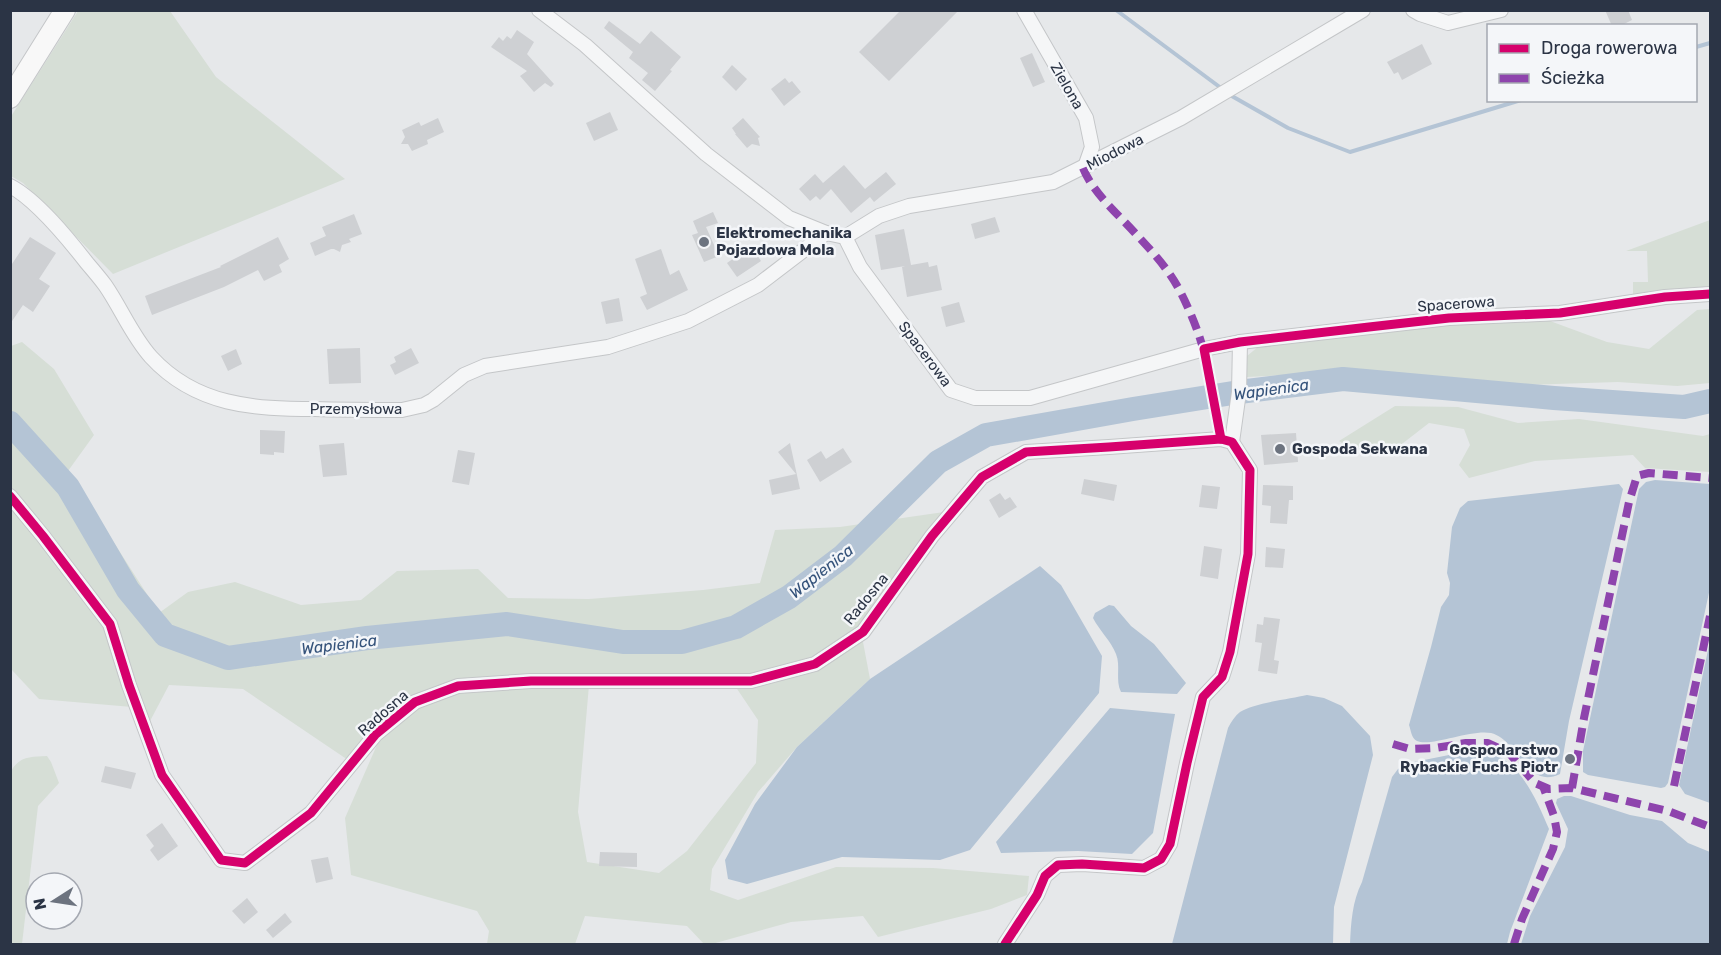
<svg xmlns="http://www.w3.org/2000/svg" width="1721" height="955" viewBox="0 0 1721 955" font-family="Rubik,sans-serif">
<rect width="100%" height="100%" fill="#e6e8ea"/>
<g fill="#d6ded6">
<path d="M78,11H170L216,77L345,179L113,274L23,183L11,176L10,118Z"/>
<path d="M1710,220V288L1633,297V282H1648L1647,251H1626Z"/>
<path d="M1710,309V383L1677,386L1618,382L1522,385L1358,371L1247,377V356L1264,342L1451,322L1550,321L1607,342L1649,349L1697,310Z"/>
<path d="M22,342L54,369L94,435L68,471L159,613L188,592L235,582L301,605L361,600L397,571L478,569L508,598L589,599L703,590L760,583L775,530L840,527L944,512L860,626L870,679L797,747L758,792L712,869L710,890L738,900L836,867L933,868L1029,876L1027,895L991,909L878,937L863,916L791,922L712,944H704L687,926L585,916L575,944H487L489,931L477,911L351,875L345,818L380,738L418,706L460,690L589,685L578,812L587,862L659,873L687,851L756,763L758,720L727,674L532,676L413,698L348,760L243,689L169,685L149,723L114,623L11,489V346Z"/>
<path d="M1395,406L1458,407L1518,423L1579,419L1703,436L1710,434V472L1645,468L1633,455L1535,461L1469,478L1459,465L1470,445L1464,429L1429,423L1398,447L1361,455L1339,441Z"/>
<path d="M10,504L107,626L132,707L39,699L11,669Z"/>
<path d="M47,756L51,762L59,783L38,806L22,944H11V771C20,756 30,757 47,756Z"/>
</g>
<g fill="#b4c4d5">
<path d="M1655,480L1710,484V588L1668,783L1665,787L1661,788L1588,775L1583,772V751L1639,489L1646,482Z"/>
<path d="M1619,484L1623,489L1569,721L1560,774C1526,790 1519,740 1491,733C1471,729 1431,747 1417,741C1411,738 1411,730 1409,725L1431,647L1441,607L1449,595L1450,583L1447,573L1452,527L1460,508L1468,501Z"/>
<path d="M1040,566L1061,585L1102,656L1099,693L970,850L940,860L842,857L747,884L728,879L725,860L755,804L797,747L870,679Z"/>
<path d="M1109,605L1114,606L1131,626L1154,644L1186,683L1177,694L1121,692C1115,680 1121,666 1116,654C1111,641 1099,630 1093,618L1095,613Z"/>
<path d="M1710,641V803L1685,794L1679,785Z"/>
<path d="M1307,695L1324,698L1342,706L1370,736L1373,755L1334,907L1333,944H1172L1228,728C1231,722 1235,716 1240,712C1254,703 1290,699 1307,695Z"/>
<path d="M1110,708L1175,714L1153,833L1132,854L1078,851L1001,853L996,842Z"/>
<path d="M1469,751C1477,751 1487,750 1493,753C1523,767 1537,801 1549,829L1510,932L1507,944H1350C1351,923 1352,902 1362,882L1392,777L1398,769L1409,763Z"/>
<path d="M1564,796H1571L1630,815L1662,821L1688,843L1710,852V944H1521L1530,916L1565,847L1568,829L1556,803L1557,799Z"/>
</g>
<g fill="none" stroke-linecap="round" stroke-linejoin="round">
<g stroke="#b4c4d5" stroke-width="4">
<path d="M1116,10L1221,88"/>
<path d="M1696,47L1710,43"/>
<path d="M1230,95L1288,128L1350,152L1521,100"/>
</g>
<path stroke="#b4c4d5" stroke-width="24" d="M10,423L68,487L128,590L165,635L228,658L367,638L507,624L623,642H682L736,627L789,597L843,556L938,462L986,435L1133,409L1239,392L1343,379L1554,398L1684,407L1710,401"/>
</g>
<g fill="#ced0d3">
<path d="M901,10H959L889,81L859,52Z"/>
<path d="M1605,10H1628L1632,20L1620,26H1612Z"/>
<path d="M609,21L640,44L651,31L681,57L670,70L672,71L655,91L642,80L648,73L629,58L633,52L604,28Z"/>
<path d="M517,30L534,42L527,54L554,84L551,87L545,83L534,92L520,76L527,71L491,47L499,37L503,41L507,36L511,39Z"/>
<path d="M1422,44L1432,64L1402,80L1398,72L1394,74L1387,62Z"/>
<path d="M1032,53L1045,82L1033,87L1020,58Z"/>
<path d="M732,65L747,79L736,91L722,77Z"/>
<path d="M785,78L789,83L792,81L801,92L784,106L771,89Z"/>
<path d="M610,112L618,130L594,141L586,123Z"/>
<path d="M438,118L444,132L427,140L428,144L412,151L408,144H401L405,137L402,130L419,122L421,126Z"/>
<path d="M743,118L760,137L758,138L760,146L752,144L747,148L735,134H736L732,128Z"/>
<path d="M844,165L865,189L886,172L896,184L874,202L870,197L851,213L831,189L820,200L816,196L810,201L799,189L815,174L823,183Z"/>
<path d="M713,212L718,223L706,227L719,256L704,262L692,235L698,233L693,221Z"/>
<path d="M354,214L362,234L349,239L351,242L342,245L340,252L334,249H331L315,256L310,243L326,236L322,227Z"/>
<path d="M995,217L1000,232L975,239L971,224Z"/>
<path d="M904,229L911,265L928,262L929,267L937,265L942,290L907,297L902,267L905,266L881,270L875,235Z"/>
<path d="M30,237L56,253L39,279L50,286L33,312L23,305L10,324V267Z"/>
<path d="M278,237L289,259L279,265L282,272L264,281L258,270L224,287L152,315L145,296L221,267L220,266Z"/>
<path d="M751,246L761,261L737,277L727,263Z"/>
<path d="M661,249L670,275L679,270L688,290L647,310L640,297L647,294L635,259Z"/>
<path d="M619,298L623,321L606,324L601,302Z"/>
<path d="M959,302L965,322L946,327L941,307Z"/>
<path d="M360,348L361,383L329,384L327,349Z"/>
<path d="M411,348L419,363L395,375L390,365L396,362L394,357Z"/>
<path d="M236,349L242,364L228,371L221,356Z"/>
<path d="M260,430L285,431L284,453L274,452V455L260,454Z"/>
<path d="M1296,433L1298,462L1264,465L1261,435Z"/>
<path d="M344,443L347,475L323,477L319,445Z"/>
<path d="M790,443L800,489L772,495L769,480L796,474L778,452Z"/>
<path d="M843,448L852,462L820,482L807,460L821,451L826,459Z"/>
<path d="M458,450L475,453L469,485L452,482Z"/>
<path d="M1084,479L1117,485L1114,501L1081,494Z"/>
<path d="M1202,485L1220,487L1217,509L1199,507Z"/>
<path d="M1263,485L1293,486V500H1289L1287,524L1270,523L1271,506L1262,505Z"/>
<path d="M1000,493L1005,500L1010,497L1017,507L999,518L989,500Z"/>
<path d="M1204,546L1222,549L1218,579L1200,576Z"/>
<path d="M1266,547L1285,549L1283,568L1265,567Z"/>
<path d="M1264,617L1280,619L1274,660L1279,661L1277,674L1258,671L1262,643L1255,642L1257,624L1263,625Z"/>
<path d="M105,766L136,773L131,789L101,782Z"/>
<path d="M162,823L178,846L158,861L150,850L154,846L146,835Z"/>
<path d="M600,852L637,853V867L599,866Z"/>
<path d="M328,857L333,879L316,883L311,860Z"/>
<path d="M247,898L258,912L244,924L232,911Z"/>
<path d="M285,913L292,922L273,938L266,930Z"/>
</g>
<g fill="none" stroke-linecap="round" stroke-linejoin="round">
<g stroke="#c4c6c8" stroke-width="16">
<g id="street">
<path d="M539,10L585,45L706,154L789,218L826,233L845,237L860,267L951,390L975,398H1030L1204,349L1240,342L1449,318L1560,313L1665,297L1710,294"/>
<path d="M1024,10L1086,118L1092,147L1085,167"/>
<path d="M1413,10L1420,14L1448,23L1501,10"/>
<path d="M10,186C37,200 69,240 87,263C93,270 99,277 105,285C121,308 132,336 151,357C196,406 254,409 315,409C344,410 373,410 402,410L424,405L433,400L464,375L485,366L608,347L688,321L758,285L826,233"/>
<path d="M845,237L879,216L909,206L1053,182L1181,118L1363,10"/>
<path d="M1232,442L1239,392L1240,342"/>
<path d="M10,496L43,536L110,624L129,685L162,775L221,860L245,863L311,813L376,734L415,702L458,686L531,681H751L815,664L863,632L932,536L982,477L1026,452L1109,447L1221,439L1232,442L1250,470L1248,554L1230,652L1222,677L1203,697L1187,763L1170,844L1161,859L1144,868L1082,864L1058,865L1045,876L1037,895L1005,944"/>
</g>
</g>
<g stroke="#c4c6c8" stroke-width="22">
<path id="secondary" d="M10,98L65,10"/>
</g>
<use href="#street" stroke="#f5f6f7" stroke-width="14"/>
<use href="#secondary" stroke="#f8f8f8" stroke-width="20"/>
<g stroke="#8e44ad" stroke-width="8" stroke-dasharray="15 8" stroke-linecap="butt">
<path d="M1083,168C1093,193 1117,213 1135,233C1148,247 1161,261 1171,276C1183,293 1200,333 1204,353"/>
<path d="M1393,744L1410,749L1435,748L1466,743H1488L1509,753L1535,783L1549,789L1572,788L1668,811L1710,827"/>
<path d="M1674,786L1710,616"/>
<path d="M1572,788L1584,718L1629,502L1637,476L1649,473L1710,478"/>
<path d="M1514,944L1522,919L1553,849L1557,832L1554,816L1543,786"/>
</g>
<g stroke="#f4f6f9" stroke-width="13">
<g id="cycleway">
<path d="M1221,439L1204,349L1240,342L1369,327L1449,318L1560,313L1665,297L1710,294"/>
<path d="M10,496L43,536L110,624L129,685L162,775L221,860L245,863L311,813L376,734L415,702L458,686L531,681H751L815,664L863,632L932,536L982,477L1026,452L1109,447L1221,439L1232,442L1250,470L1248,554L1230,652L1222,677L1203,697L1187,763L1170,844L1161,859L1144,868L1082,864L1058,865L1045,876L1037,895L1005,944"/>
</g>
</g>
<use href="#cycleway" stroke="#d6006c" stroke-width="9"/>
</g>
<g fill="#6c737f" stroke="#f4f6f9" stroke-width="2">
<circle cx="704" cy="242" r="6"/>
<circle cx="1280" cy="449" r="6"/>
<circle cx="1570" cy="759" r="6"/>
</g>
<g text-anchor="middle" stroke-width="5" stroke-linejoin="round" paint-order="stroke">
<g font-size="15" fill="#2b3445" stroke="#f4f6f9">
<text transform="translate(1067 86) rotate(60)" y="5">Zielona</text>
<text transform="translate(1115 152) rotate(-27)" y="5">Miodowa</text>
<text transform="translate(1456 304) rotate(-4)" y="5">Spacerowa</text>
<text transform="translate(925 354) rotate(53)" y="5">Spacerowa</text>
<text x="356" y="414">Przemysłowa</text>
<text transform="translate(866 599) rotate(-51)" y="5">Radosna</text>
<text transform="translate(383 713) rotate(-41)" y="5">Radosna</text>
</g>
<g font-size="15" font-weight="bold" fill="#2b3445" stroke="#f4f6f9" text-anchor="start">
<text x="716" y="238">Elektromechanika<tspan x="716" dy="17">Pojazdowa Mola</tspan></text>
<text x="1292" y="454">Gospoda Sekwana</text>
<text x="1558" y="755" text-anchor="end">Gospodarstwo<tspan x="1558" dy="17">Rybackie Fuchs Piotr</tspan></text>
</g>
<g font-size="16" font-style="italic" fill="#34527a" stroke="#f4f6f9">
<text transform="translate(1271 389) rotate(-8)" y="6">Wapienica</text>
<text transform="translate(821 571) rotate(-38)" y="6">Wapienica</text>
<text transform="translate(339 644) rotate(-7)" y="6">Wapienica</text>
</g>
</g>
<rect width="1721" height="955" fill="none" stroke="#2b3445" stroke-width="24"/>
<rect x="1487" y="24" width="210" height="78" fill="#f4f6f9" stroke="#a4a8b1" stroke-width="1.5"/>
<rect x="1499" y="44" width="30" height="9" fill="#d6006c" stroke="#a4a8b1" stroke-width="1.5"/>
<text x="1541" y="54" font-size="18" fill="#2b3445">Droga rowerowa</text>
<rect x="1499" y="74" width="30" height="9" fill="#8e44ad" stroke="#a4a8b1" stroke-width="1.5"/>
<text x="1541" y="84" font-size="18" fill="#2b3445">Ścieżka</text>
<g transform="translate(54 901) rotate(258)"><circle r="28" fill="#f4f6f9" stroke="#a4a8b1" stroke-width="1.5"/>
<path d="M0-4.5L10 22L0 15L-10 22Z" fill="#6c737f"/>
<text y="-9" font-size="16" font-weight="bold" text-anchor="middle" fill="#2b3445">N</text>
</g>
</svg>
